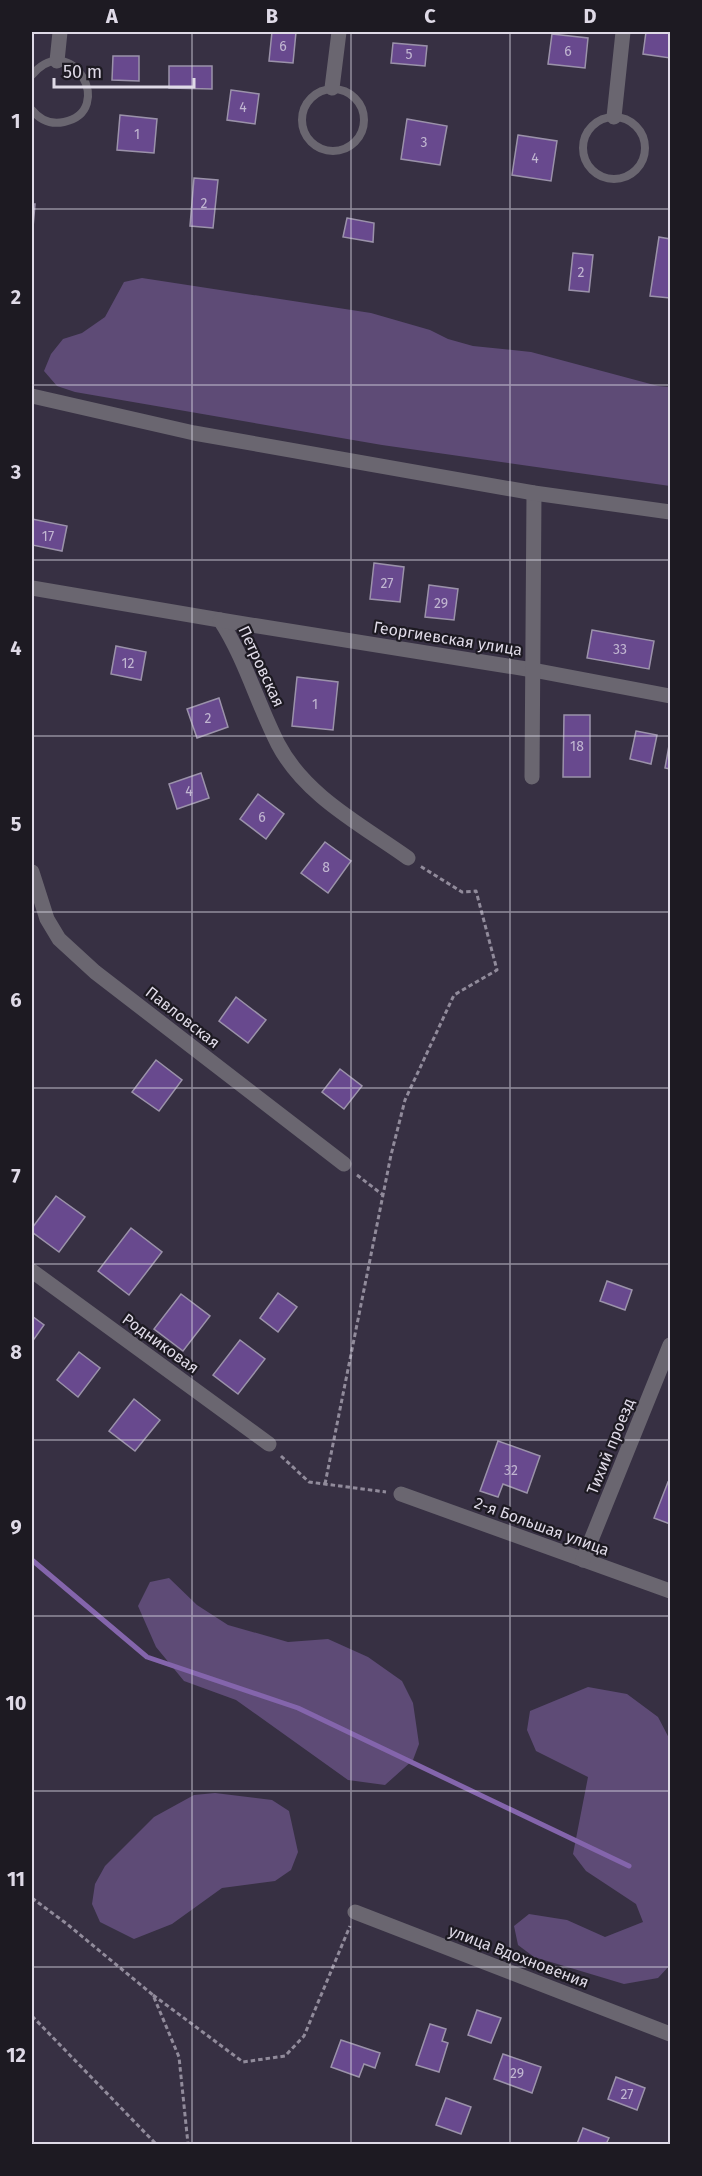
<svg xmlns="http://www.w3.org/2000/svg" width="702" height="2176" viewBox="0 0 702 2176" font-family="'Fira Sans',sans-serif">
<rect width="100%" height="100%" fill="#373043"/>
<g fill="#5e4b76">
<path d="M142,278L371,313L430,330L448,339L473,346L531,352L658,386L670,387V486L382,445L75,392L57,386L44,371L51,354L63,339L82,333L105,317L124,282Z"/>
<path d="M169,1578L197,1605L228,1625L288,1642L328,1639L368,1657L402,1681L413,1703L419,1744L413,1760L385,1785L348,1780L236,1700L184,1681L156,1647L138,1606L150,1582Z"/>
<path d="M588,1687L627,1694L658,1717L670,1740V1965L658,1978L624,1984L534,1957L518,1945L514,1926L529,1914L567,1920L605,1937L643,1922L636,1904L586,1871L573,1854L588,1777L536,1751L527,1730L530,1711Z"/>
<path d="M215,1793L272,1800L289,1811L298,1852L291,1870L275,1881L222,1888L172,1924L134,1939L100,1922L92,1904L95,1884L105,1866L154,1817L194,1795Z"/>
</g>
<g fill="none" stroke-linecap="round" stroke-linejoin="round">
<path stroke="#8465ac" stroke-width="5" d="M32,1560L147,1657L298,1708L629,1866"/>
</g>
<g fill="#68498e" stroke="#9b92aa" stroke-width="1.5">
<path d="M272,32H296L293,63L269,61Z"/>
<path d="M646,32H670V58L643,54Z"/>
<path d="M552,34L588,38L585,68L548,64Z"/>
<path d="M393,43L427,46L425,66L391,63Z"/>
<path d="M113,56H139V81L112,80Z"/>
<path d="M169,66H212V89L169,88Z"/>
<path d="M231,90L259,94L255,124L227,120Z"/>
<path d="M120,115L157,119L154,153L117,150Z"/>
<path d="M407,119L447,126L440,165L401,159Z"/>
<path d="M518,135L557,141L551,181L512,175Z"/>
<path d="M194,178L218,180L213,228L190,226Z"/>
<path d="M32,204H35L32,239Z"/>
<path d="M347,218L374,223L373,242L343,237Z"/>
<path d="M659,237L670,239V298L650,296Z"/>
<path d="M573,253L593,255L589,292L569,290Z"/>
<path d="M32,519L67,526L62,551L32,545Z"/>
<path d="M374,563L404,567L400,602L370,599Z"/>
<path d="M429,585L458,589L454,620L425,617Z"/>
<path d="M592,630L654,641L649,669L587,658Z"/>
<path d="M116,646L146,652L141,680L111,674Z"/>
<path d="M297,677L338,682L333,730L292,726Z"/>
<path d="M219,698L228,727L197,738L187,709Z"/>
<path d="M564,715H590V777H563Z"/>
<path d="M636,731L657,735L651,764L630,759Z"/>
<path d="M670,740V769L665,768Z"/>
<path d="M201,773L209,798L177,809L169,784Z"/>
<path d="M258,794L284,814L266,839L240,819Z"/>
<path d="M325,842L351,861L328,893L301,873Z"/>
<path d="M236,997L266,1020L248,1043L219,1021Z"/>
<path d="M156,1060L182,1080L159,1111L132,1092Z"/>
<path d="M340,1069L362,1086L344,1109L322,1092Z"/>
<path d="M56,1196L85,1217L59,1252L32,1232V1228Z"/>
<path d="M131,1228L162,1252L129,1295L98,1271Z"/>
<path d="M607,1281L632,1290L625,1310L600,1301Z"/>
<path d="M278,1293L297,1307L278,1332L260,1318Z"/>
<path d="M181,1294L210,1316L183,1351L154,1329Z"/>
<path d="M32,1316L44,1325L32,1342Z"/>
<path d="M240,1340L265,1359L238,1394L213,1375Z"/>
<path d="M79,1352L100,1368L78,1397L57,1380Z"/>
<path d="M134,1399L160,1420L135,1451L109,1431Z"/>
<path d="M498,1441L540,1456L527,1493L503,1484L498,1497L480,1491Z"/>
<path d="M668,1482L670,1483V1524L654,1518Z"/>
<path d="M477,2010L501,2018L491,2043L468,2035Z"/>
<path d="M430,2024L446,2029L442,2041L448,2043L439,2072L416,2065Z"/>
<path d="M341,2040L380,2053L375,2068L364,2064L359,2077L331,2067Z"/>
<path d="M503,2054L541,2067L532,2093L494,2079Z"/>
<path d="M616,2077L645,2088L637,2110L608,2099Z"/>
<path d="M446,2098L471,2107L461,2134L436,2125Z"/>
<path d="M583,2128L609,2138L606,2144H577Z"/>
</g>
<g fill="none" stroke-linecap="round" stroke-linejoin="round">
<g stroke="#918b9b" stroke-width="3" stroke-dasharray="4.5 3" stroke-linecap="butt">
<path d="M357,1175L383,1195"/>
<path d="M281,1456L309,1482L386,1492"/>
<path d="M325,1484L391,1155L405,1100L454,995L497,970L476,891L462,892L420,866"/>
<path d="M32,1898L67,1924L153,1995L179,2057L188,2144"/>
<path d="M153,1995L243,2062L285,2056L304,2036L350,1926"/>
<path d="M32,2016L156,2144"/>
</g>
<g stroke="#6a6670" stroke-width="8">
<path d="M32,75C71,28 117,111 64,122C50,125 40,120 32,110"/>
<circle cx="333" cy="120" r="31"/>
<circle cx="614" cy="148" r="31"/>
</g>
<g stroke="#6a6670" stroke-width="15">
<path d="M57,61L60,32"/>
<path d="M332,88L339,32"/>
<path d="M614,117L623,32"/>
<path d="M32,588L220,620C245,658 257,703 278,744C305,796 362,825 408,858"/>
<path d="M220,620L533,670L670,696"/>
<path d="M532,777L534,493"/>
<path d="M32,872L47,919L59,939L95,972L344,1164"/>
<path d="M32,1271L269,1444"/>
<path d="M401,1494L670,1591"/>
<path d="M583,1560L670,1345"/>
<path d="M355,1912L670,2034"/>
</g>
<path stroke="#6a6670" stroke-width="15" d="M32,396L194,433L534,493L670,512"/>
</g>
<path fill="none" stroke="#dfdae7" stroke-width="1.5" stroke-opacity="0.55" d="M192,32V2144M351,32V2144M510,32V2144M32,209H670M32,385H670M32,560H670M32,736H670M32,912H670M32,1088H670M32,1264H670M32,1440H670M32,1616H670M32,1791H670M32,1967H670"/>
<g text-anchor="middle" stroke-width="4.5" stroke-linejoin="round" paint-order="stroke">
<g font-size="14" fill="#c1b6d1">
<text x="283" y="51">6</text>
<text x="568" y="56">6</text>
<text x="409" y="59">5</text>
<text x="243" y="112">4</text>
<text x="137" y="139">1</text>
<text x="424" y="147">3</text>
<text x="535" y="163">4</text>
<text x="204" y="208">2</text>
<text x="581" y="277">2</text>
<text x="48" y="541">17</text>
<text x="387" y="588">27</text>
<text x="441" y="608">29</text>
<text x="620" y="654">33</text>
<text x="128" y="668">12</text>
<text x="315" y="709">1</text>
<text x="208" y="723">2</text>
<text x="577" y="751">18</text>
<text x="189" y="796">4</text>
<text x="262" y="822">6</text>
<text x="326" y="872">8</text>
<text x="511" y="1475">32</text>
<text x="517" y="2078">29</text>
<text x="627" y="2099">27</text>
</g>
<g font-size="16" fill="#dfdae7" stroke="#1d1a22">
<text transform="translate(448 638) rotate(9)" y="6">Георгиевская улица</text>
<text transform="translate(262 666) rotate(65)" y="6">Петровская</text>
<text transform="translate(183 1017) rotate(38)" y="6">Павловская</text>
<text transform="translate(161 1343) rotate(36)" y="6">Родниковая</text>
<text transform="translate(610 1446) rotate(-68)" y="6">Тихий проезд</text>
<text transform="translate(542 1526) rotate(20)" y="6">2-я Большая улица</text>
<text transform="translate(519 1956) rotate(21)" y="6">улица Вдохновения</text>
</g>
</g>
<rect width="702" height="2176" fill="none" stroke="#1d1a22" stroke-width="66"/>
<path d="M54 78v9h140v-9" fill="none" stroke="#dfdae7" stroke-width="3"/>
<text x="63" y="78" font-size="18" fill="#dfdae7" stroke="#1d1a22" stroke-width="4.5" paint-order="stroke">50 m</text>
<rect x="33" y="33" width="636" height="2110" fill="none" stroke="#dfdae7" stroke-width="2"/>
<g font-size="20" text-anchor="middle" font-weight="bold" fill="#dfdae7">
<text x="112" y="23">A</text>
<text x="272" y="23">B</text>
<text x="430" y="23">C</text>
<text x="590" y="23">D</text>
<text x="16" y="128">1</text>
<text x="16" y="304">2</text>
<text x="16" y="479">3</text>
<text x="16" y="655">4</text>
<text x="16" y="831">5</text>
<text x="16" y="1007">6</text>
<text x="16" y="1183">7</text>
<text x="16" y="1359">8</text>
<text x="16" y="1534">9</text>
<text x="16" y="1710">10</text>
<text x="16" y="1886">11</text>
<text x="16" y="2062">12</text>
</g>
</svg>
